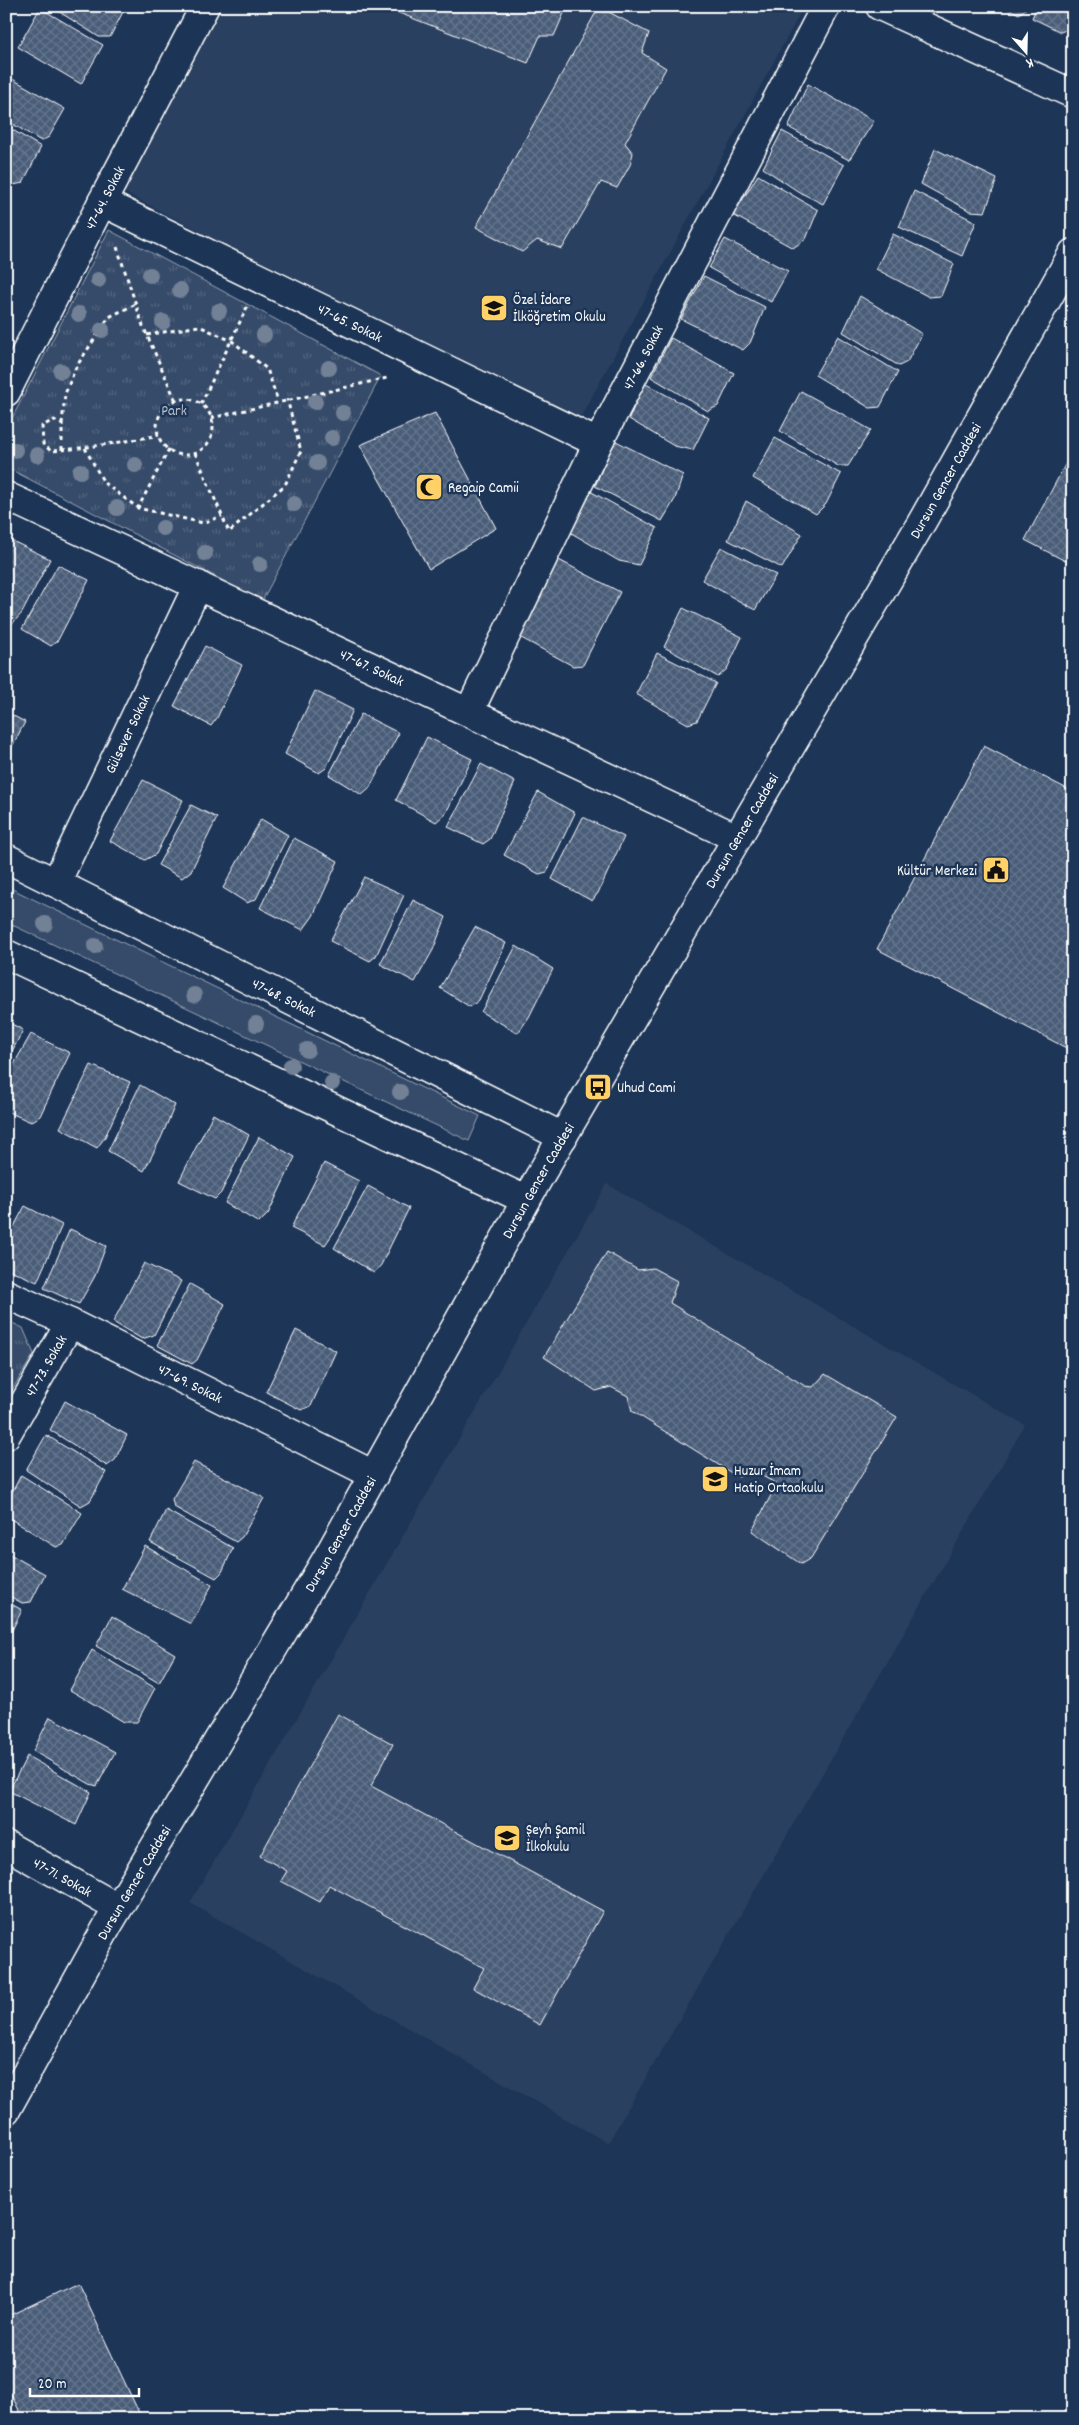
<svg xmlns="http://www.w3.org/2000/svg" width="1079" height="2425" viewBox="0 0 1079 2425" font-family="Dekko,sans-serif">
<defs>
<pattern id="park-tufts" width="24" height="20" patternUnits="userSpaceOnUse" patternTransform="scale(1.25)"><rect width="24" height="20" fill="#364b69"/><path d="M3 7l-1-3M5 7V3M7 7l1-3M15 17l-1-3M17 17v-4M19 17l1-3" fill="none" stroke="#546680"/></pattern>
<pattern id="building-cross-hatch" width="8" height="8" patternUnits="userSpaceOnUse" patternTransform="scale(1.25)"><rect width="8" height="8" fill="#4a5d79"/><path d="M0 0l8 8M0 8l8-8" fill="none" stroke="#65758d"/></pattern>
</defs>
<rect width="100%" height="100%" fill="#1d3557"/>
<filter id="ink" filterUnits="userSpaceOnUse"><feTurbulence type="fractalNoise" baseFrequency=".02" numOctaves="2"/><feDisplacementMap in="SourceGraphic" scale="10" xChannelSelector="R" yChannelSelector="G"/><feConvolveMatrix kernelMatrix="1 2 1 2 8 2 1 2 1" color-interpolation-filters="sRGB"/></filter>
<g filter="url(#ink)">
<g fill="#2a4161">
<path d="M220,6H804L576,426L120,190Z"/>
<path d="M607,1184L1025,1425L608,2143L190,1903Z"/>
</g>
<path fill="#364b69" stroke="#9aa5b4" d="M6,886L480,1116L469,1141L6,922Z"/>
<g fill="url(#park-tufts)" stroke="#9aa5b4">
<path d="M109,230L381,376L262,601L6,467V430Z"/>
<path d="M6,1320L23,1328L34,1354L6,1400Z"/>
</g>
<g fill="url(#building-cross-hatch)" stroke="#fff">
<path d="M50,6H126L110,37H99Z"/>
<path d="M381,6H556L564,13L554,36H540L528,63Z"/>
<path d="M1003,6H1029L1019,14Z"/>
<path d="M1037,6H1073L1071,27L1061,32L1032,18Z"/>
<path d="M599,7L649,33L642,53L666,68L625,143L633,153L630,165L617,188L601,182L562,249L537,240L522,252L476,227Z"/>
<path d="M40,8L103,45L81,84L18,47Z"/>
<path d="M9,77L65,109L49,137L41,141L6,120V81Z"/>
<path d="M808,84L874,121L849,160L788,127Z"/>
<path d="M6,126L41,147L23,183L13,185L6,181Z"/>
<path d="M782,131L844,165L823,204L799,192L763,168Z"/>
<path d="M935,149L997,179L985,212L970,211L921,184Z"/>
<path d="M758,175L818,210L806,239L793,248L733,215Z"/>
<path d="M914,191L976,222L962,256L899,227Z"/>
<path d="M893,234L954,264L941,296L929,297L876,269Z"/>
<path d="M725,239L788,271L771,302L709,268Z"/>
<path d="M704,276L765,307L750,343L743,350L681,319Z"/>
<path d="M860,296L922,334L907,362L899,366L843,332Z"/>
<path d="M838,336L898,372L880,407L870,408L815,375Z"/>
<path d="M671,338L734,373L718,406L708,411L651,377Z"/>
<path d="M644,383L709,418L693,450L674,446L629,419Z"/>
<path d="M801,391L871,430L848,466H838L780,431Z"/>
<path d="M435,413L496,528L429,569L360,445Z"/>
<path d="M775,438L841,474L826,504L816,514L753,478Z"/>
<path d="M614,440L683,475L675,499L662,521L595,486Z"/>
<path d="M1073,450V565L1025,540Z"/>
<path d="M588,490L657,528L639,565L619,561L568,531Z"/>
<path d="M746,501L802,534L782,568L728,540Z"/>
<path d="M8,539L50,559L22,613L11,625L6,622V543Z"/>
<path d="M721,547L776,575L755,610L702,580Z"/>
<path d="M553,557L620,592L583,665L573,666L514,634Z"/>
<path d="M58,565L89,580L58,640L51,646L22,629Z"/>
<path d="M683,608L742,637L727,669L718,677L664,647Z"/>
<path d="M205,646L242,665L217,718L211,726L174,706Z"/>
<path d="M657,653L716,683L697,721L688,724L636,694Z"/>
<path d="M315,691L353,710L326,768L319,773L285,754Z"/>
<path d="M6,712L25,722L6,758Z"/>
<path d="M361,714L399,733L369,789L362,795L329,775Z"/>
<path d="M427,737L472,759L446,813L436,822L396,800Z"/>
<path d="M984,746L1073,792L1072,1051L877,949Z"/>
<path d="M481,764L515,782L490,839L483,844L448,827Z"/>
<path d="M143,780L183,800L156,854L145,860L110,841Z"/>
<path d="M538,792L575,813L547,872L539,874L504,855Z"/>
<path d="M191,805L217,818L191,871L182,878L158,865Z"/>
<path d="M583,817L624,837L598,893L592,901L552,879Z"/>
<path d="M261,819L288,835L256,899L247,903L223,888Z"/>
<path d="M294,838L338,861L313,916L303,930L260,908Z"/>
<path d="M364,877L404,895L376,956L370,961L330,941Z"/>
<path d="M413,900L446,917L433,950L415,982L380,964Z"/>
<path d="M475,927L506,943L479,1000L470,1007L440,988Z"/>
<path d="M516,946L553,969L529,1017L518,1033L481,1012Z"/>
<path d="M6,1021L23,1030L6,1063Z"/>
<path d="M31,1034L70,1053L40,1116L31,1122L6,1111V1078Z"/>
<path d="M91,1065L130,1082L105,1137L97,1148L60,1128Z"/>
<path d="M140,1085L175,1105L161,1138L144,1171L108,1151Z"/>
<path d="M213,1114L249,1135L221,1193L215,1199L179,1181Z"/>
<path d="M259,1137L295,1157L268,1214L259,1223L225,1203Z"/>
<path d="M324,1163L359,1181L338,1226L325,1245L291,1228Z"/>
<path d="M368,1186L409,1208L381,1265L374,1273L334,1248Z"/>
<path d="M25,1206L62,1225L37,1282L6,1268V1241Z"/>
<path d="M70,1229L106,1246L95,1276L79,1304L44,1288Z"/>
<path d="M607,1252L638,1270L653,1268L677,1281L670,1303L805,1386L813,1387L825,1374L897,1417L811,1558L801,1564L752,1531L777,1484L755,1472L738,1477L632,1411L628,1396L611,1387L596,1391L544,1357Z"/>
<path d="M144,1263L181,1281L154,1335L142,1339L113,1322Z"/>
<path d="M190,1284L225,1304L197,1360L192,1364L157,1345Z"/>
<path d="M296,1330L336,1351L311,1406L301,1410L266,1392Z"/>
<path d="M65,1401L127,1435L115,1460L107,1466L50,1430Z"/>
<path d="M46,1435L106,1472L90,1501L81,1506L26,1470Z"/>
<path d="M194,1462L264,1498L242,1537L236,1542L174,1507L172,1499Z"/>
<path d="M21,1475L82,1513L63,1545L56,1547L6,1516V1504Z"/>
<path d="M166,1510L233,1548L222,1572L216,1578L150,1542Z"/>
<path d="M145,1546L212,1585L191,1624L122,1589Z"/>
<path d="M6,1552L45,1574L31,1602L22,1603L6,1594Z"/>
<path d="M6,1601L22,1610L6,1642Z"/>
<path d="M112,1616L175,1654L159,1683L96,1646Z"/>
<path d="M92,1650L155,1688L137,1722H124L70,1690Z"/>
<path d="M338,1714L393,1744L371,1786L603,1911L540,2025L473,1988L484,1968L329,1885L320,1902L281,1881L287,1871L260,1856Z"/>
<path d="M50,1717L115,1752L97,1786L90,1784L33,1751Z"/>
<path d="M27,1756L91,1792L76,1825L9,1791Z"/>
<path d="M6,1940L12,1943L6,1953Z"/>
<path d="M78,2283L142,2419H23L6,2383V2317Z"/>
<path d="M839,2413L849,2419H836Z"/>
</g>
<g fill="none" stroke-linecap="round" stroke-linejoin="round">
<g stroke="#fff" stroke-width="31">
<g id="minor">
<path d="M880,6L1073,94"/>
<path id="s1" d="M102,202L598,443"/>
<path id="s2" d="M6,392L102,202L205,6"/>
<path id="s3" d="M6,496L737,838"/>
<path id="s4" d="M469,712L598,443L826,6"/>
<path id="s5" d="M6,858L563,1137"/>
<path id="s6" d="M56,883L198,585"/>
<path d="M6,954L526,1200"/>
<path id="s7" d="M6,1294L70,1323L374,1475"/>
<path id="s8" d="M6,1435L70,1323"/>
<path id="s9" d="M6,1845L118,1908"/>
<path id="s10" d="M6,2110L108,1925L326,1560L538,1179L923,520L1073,253"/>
</g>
</g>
<g stroke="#fff" stroke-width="3" stroke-dasharray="4 4" stroke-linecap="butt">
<path d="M117,247L143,326L176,401"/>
<path d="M147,335L199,326L232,341L267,369L278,401"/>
<circle cx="185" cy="427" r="28"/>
<path d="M201,404L247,307"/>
<path d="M211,418L387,378"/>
<path d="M62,424L65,394L76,367L109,317L136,304"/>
<path d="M85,448L104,483L138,508"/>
<path d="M169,449L138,508L203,523L222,516"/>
<path d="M62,450V424L54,420L42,426L43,444L51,451C87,448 123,442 159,435"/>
<path d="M195,453L229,532L285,485L301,451L287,399"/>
</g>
<use href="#minor" stroke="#1d3557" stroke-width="28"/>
</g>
<g fill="#738196">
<circle cx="150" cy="275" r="8"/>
<circle cx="98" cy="280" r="8"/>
<circle cx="180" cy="290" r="8"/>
<circle cx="219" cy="311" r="8"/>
<circle cx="79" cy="314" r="8"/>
<circle cx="163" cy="322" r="8"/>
<circle cx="102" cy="330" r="8"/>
<circle cx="264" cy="335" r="8"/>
<circle cx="329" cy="368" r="8"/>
<circle cx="61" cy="371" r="8"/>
<circle cx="315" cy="402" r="8"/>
<circle cx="343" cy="413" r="8"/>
<circle cx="332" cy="438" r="8"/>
<circle cx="15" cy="450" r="8"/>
<circle cx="37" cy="455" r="8"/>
<circle cx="317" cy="463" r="8"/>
<circle cx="135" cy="465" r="8"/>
<circle cx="80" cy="471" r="8"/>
<circle cx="294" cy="504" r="8"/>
<circle cx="117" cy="508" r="8"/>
<circle cx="163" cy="528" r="8"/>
<circle cx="205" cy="553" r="8"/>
<circle cx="260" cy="564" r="8"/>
<circle cx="45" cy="924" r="8"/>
<circle cx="95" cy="946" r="8"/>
<circle cx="194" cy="995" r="8"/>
<circle cx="256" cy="1024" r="8"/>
<circle cx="307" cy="1050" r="8"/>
<circle cx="291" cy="1066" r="8"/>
<circle cx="332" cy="1083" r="8"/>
<circle cx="400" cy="1092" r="8"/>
</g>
</g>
<defs>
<g id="school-square" transform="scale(1.4375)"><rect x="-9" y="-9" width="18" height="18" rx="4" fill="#ffd166" stroke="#1d3557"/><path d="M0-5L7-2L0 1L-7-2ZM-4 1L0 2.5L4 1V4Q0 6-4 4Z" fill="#111"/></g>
<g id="mosque-square" transform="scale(1.4375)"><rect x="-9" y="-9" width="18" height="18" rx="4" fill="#ffd166" stroke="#1d3557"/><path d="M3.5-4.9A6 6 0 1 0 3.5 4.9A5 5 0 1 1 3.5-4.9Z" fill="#111"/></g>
<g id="civic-square" transform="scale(1.4375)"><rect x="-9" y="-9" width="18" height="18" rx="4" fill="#ffd166" stroke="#1d3557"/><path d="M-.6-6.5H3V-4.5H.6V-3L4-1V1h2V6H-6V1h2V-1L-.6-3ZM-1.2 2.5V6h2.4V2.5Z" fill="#111"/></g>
<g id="bus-square" transform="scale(1.4375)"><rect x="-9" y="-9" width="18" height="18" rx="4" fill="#ffd166" stroke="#1d3557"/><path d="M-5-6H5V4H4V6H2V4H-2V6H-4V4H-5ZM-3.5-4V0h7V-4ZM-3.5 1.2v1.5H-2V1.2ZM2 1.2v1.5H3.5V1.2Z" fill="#111"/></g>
</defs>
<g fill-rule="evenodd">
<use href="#school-square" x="494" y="308"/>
<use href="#mosque-square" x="429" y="487"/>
<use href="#civic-square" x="996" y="870"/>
<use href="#bus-square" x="598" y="1087"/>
<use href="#school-square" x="715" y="1479"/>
<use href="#school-square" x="507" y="1838"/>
</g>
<g text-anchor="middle" stroke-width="5" stroke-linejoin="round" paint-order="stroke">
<g font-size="15" fill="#fff" stroke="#1d3557">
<text dy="5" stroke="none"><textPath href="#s2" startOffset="218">47-64. Sokak</textPath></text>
<text dy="5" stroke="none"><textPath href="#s1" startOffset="276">47-65. Sokak</textPath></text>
<text dy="5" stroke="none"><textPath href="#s4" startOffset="395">47-66. Sokak</textPath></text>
<text dy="5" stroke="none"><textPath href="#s10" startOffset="1881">Dursun Gencer Caddesi</textPath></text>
<text dy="5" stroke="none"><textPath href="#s3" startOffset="404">47-67. Sokak</textPath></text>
<text dy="5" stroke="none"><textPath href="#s6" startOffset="165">Gülsever Sokak</textPath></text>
<text dy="5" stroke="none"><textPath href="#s10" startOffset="1476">Dursun Gencer Caddesi</textPath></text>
<text dy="5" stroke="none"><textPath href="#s5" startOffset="311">47-68. Sokak</textPath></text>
<text dy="5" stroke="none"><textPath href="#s10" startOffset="1071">Dursun Gencer Caddesi</textPath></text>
<text dy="5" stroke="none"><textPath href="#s8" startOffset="80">47-73. Sokak</textPath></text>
<text dy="5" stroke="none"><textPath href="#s7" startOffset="205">47-69. Sokak</textPath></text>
<text dy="5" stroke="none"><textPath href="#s10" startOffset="666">Dursun Gencer Caddesi</textPath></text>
<text dy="5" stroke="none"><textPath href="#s9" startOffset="65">47-71. Sokak</textPath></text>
<text dy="5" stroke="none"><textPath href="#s10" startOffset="261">Dursun Gencer Caddesi</textPath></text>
</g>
<g font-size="15" fill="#fff" stroke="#1d3557" text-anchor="start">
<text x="513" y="304">Özel İdare<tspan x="513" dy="17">İlköğretim Okulu</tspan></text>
<text x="448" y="492">Regaip Camii</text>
<text x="977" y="875" text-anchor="end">Kültür Merkezi</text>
<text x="617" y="1092">Uhud Cami</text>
<text x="734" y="1475">Huzur İmam<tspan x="734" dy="17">Hatip Ortaokulu</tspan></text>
<text x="526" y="1834">Şeyh Şamil<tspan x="526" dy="17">İlkokulu</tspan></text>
</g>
<g font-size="15" fill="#b9c0ca" stroke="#1d3557">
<text x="174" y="415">Park</text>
</g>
</g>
<rect width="1079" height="2425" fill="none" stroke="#1d3557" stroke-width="25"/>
<rect x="12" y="12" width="1054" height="2400" fill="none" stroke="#fff" stroke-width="2" filter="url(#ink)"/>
<g transform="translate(1026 52) rotate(160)" stroke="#1d3557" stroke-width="4" paint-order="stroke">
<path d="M0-4L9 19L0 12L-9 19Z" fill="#ffffff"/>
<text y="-8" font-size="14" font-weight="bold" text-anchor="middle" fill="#ffffff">K</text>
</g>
<path d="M30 2388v8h109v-8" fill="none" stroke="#ffffff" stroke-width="2.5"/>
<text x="38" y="2388" font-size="15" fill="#ffffff" stroke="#1d3557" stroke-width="4" paint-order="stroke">20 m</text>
</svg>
